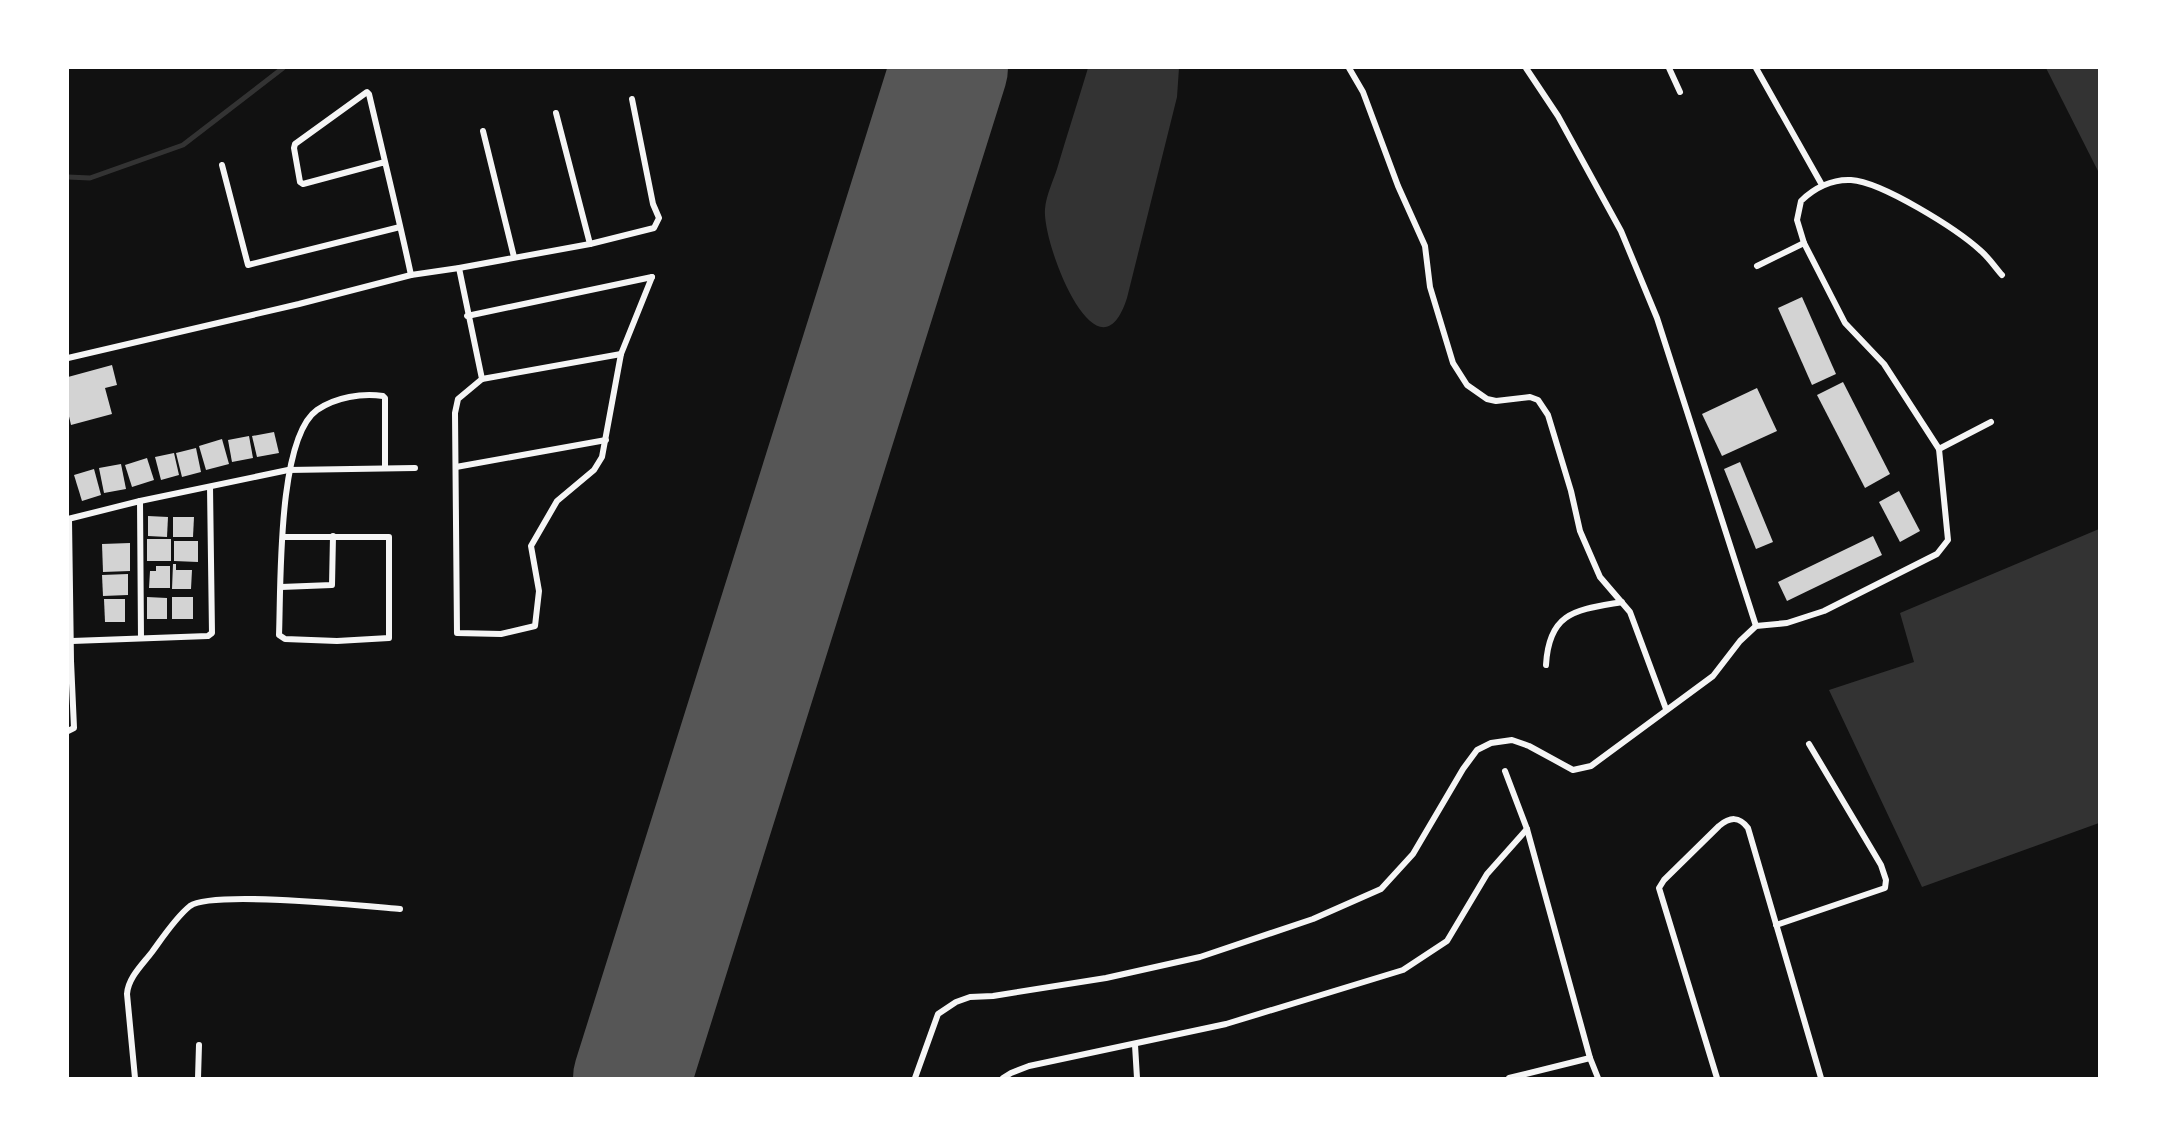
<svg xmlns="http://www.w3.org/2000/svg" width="2167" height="1146" viewBox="0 0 2167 1146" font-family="'Exo 2',sans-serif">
<rect width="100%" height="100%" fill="#111"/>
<g fill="#333">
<path d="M1088,68H1179L1177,97L1127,298C1098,388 1042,244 1045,209C1046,196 1053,181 1057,169C1067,135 1078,101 1088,68Z"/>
<path d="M2046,68H2099V173Z"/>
<path d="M2099,529V823L1922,887L1829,690L1914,662L1900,613Z"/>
</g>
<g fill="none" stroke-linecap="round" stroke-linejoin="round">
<path stroke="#333" stroke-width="5" d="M68,177L90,178L183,145L283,68"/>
<path stroke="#565656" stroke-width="118" d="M632,1078L949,68"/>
</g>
<g fill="#d3d3d3">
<path d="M1802,297L1836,374L1812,385L1778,308Z"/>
<path d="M112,365L117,385L105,388L112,414L71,425L68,412V377Z"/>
<path d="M1843,382L1890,474L1865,488L1817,395Z"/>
<path d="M1757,388L1777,431L1722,456L1702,414Z"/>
<path d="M274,432L279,453L257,457L252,436Z"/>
<path d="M249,436L253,458L232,462L228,440Z"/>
<path d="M222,439L229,464L206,470L199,446Z"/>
<path d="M196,448L201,472L182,477L176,453Z"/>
<path d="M174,453L179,475L161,480L155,457Z"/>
<path d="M147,458L154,480L132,487L125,465Z"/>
<path d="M1740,462L1773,542L1756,549L1724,469Z"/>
<path d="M121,464L126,489L104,493L99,468Z"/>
<path d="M94,469L101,495L82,501L74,475Z"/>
<path d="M1899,491L1920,531L1900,542L1879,502Z"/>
<path d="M148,516L168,517L167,537L148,536Z"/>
<path d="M173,517H194L193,537H173Z"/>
<path d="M1873,536L1882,555L1787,601L1778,582Z"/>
<rect x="147" y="539" width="24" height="22"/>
<path d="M174,541H198V562L174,561Z"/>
<path d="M130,543V571L103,572L102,544Z"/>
<path d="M173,564H176V570H192L191,589H172Z"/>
<path d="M156,566H170V588H149L150,571H156Z"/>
<path d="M128,574V595L103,596L102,575Z"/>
<path d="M147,597L167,598V619H147Z"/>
<rect x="172" y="597" width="21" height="22"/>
<path d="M104,599H125V622H105Z"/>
</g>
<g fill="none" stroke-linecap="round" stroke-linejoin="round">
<g stroke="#f5f5f5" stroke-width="6">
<path d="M1349,68L1363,92L1398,186L1425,246L1430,287L1453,363L1467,385L1487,399L1496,401L1530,397L1538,400L1548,415L1571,491L1580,531L1600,577L1630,612L1666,709"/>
<path d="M1526,68L1558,116L1621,231L1657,318L1756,626"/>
<path d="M1669,68L1680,92"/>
<path d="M1756,68L1822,185"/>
<path d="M556,113L590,244"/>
<path d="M483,131L514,257"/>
<path d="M385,162L303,184L300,182L294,148L295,144L367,92L369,94C383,154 398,214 411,275"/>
<path d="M222,165L248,265L400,227"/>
<path d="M1757,266L1804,243"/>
<path d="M459,268L482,379L458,399L455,413L457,633L501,634L535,626L539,591L531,546L557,501L594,470L602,457L621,354L652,277"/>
<path d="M467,316L652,277"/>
<path d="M68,358L299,304L411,275L459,268L590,244L654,228L659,218L653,204L632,99"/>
<path d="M482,379L621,354"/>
<path d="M1939,449L1991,422"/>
<path d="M456,467L606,440"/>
<path d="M140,501L141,638"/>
<path d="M68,519L140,501L288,470L415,468"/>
<path d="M283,537H389V638L337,641L285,639L279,635C281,588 277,438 317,410C336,397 362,393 383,396L385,398V467"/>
<path d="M281,587L332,585L333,536"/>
<path d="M72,641L208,636L212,633L210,487"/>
<path d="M1546,665C1549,611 1577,610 1622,602"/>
<path d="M68,731L74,728L71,661L69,520"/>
<path d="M1505,771L1527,829L1590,1058L1598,1078"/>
<path d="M1776,925L1885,888L1886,880L1881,865L1809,744"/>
<path d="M1135,1045L1137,1078"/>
<path d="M135,1078L127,994C128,978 142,965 152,952C163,937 176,917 190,906C213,890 365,906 400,909"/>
<path d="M198,1078L199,1045"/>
<path d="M915,1078L938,1014L956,1002L970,997L993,996L1106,978L1200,957L1313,919L1381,889L1413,854L1463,769L1477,750L1491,743L1512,740L1529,746L1573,770L1591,766L1713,676L1740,641L1756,626L1787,623L1824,611L1937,554L1948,540L1939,449L1884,364L1845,323L1804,243L1797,220L1801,201C1814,188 1832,179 1851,180C1882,182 1957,229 1981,251C1989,258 1995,267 2002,275"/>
<path d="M1003,1078L1011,1073L1029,1066L1226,1024L1403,970L1447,941L1487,874L1527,829"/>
<path d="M1509,1078L1590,1058"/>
<path d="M1717,1078L1659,888L1664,880L1719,826C1730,817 1739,816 1748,828L1821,1078"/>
</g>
</g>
<rect width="2167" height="1146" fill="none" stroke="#ffffff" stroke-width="138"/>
</svg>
